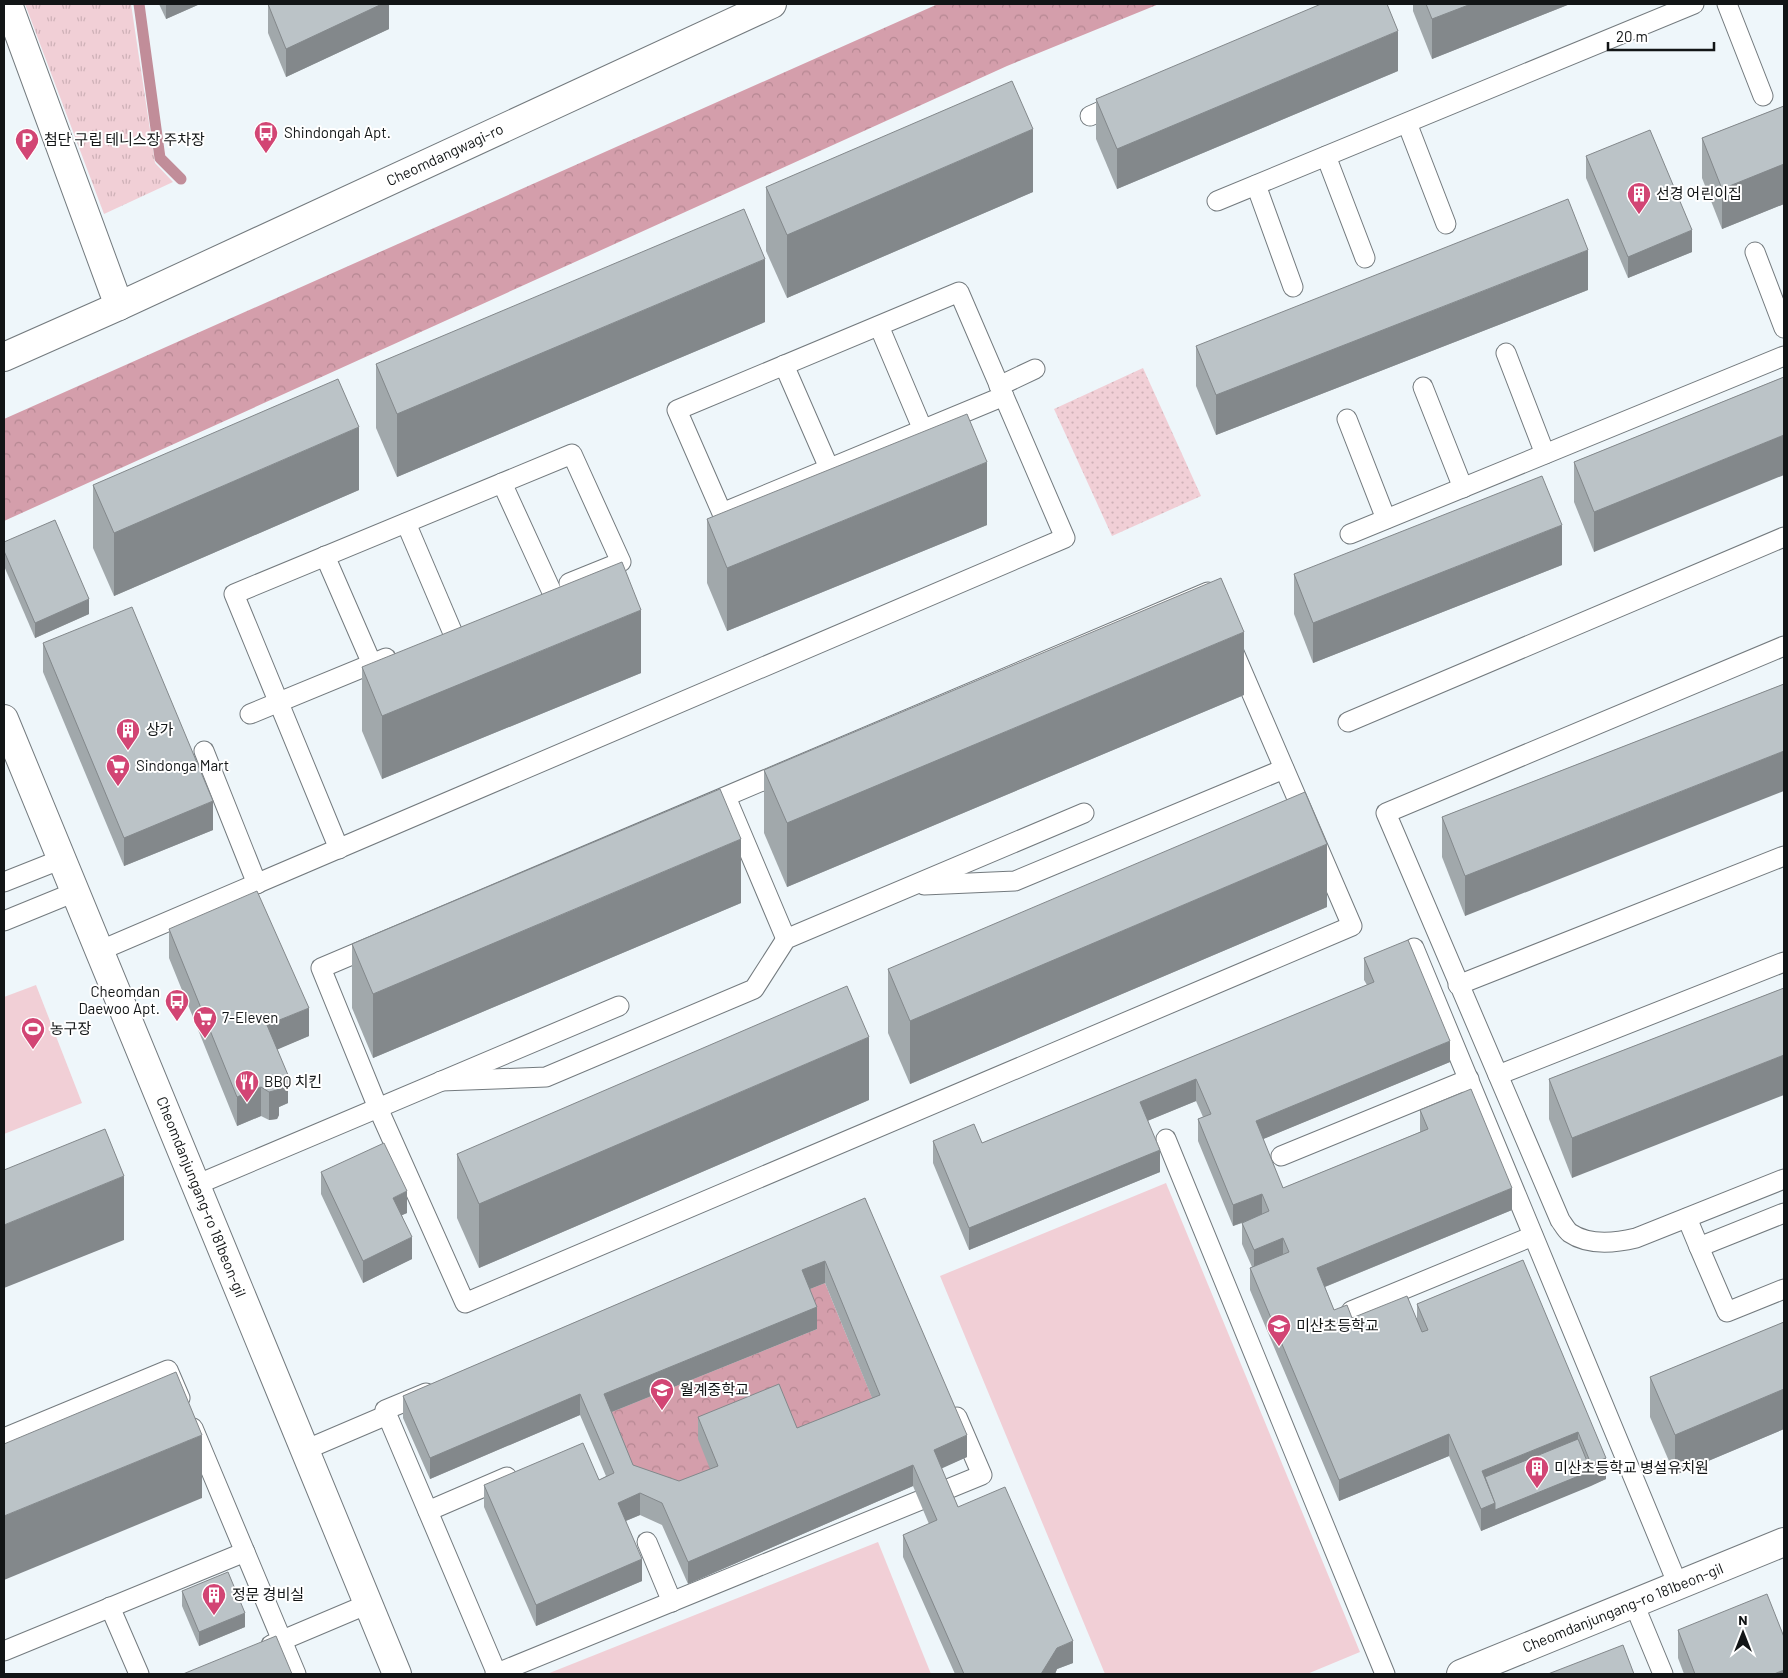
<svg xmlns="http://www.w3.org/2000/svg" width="1788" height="1678" viewBox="0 0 1788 1678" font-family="Barlow,'Noto Sans KR',sans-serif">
<defs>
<pattern id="grass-tufts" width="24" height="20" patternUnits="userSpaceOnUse" patternTransform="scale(1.25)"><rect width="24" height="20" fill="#f1cfd6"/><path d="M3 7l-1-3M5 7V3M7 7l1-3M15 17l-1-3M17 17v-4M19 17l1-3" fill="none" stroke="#ceb1b7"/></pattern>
<pattern id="forest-crowns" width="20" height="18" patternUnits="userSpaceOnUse" patternTransform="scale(1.25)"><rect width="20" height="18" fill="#d49eab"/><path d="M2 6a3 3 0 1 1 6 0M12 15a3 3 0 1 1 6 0" fill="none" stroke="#b58792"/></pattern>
<pattern id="park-dots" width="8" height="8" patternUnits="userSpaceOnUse" patternTransform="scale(1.25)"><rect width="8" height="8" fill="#f1cfd6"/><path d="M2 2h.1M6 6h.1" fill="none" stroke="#ceb1b7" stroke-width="1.8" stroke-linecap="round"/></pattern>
</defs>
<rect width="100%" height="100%" fill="#eef6fa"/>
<path fill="url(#grass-tufts)" d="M25,4H131L155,163L173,182L104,214Z"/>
<g fill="url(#forest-crowns)">
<path d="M938,4H1159L1007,66L4,521V419Z"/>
<path d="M825,1283L880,1417L718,1488L633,1486L604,1415L817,1329L802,1292Z"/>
</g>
<path fill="url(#park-dots)" d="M1143,368L1201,496L1112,536L1054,409Z"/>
<g fill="#f1cfd6">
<path d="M36,985L82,1103L4,1134V997Z"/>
<path d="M1166,1183L1360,1652L1307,1674H1105L940,1276Z"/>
<path d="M878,1542L931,1674H547Z"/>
</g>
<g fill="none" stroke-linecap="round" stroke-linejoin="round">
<path stroke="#c18d99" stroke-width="11" d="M139,4L160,158L181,179"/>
<g stroke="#737a7e" stroke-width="21">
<g id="service">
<path d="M1727,4L1763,96"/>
<path d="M1090,116L1119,103"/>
<path d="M1407,123L1446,224"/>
<path d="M1326,156L1365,258"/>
<path d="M1256,185L1293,287"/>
<path d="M1217,201L1694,4"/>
<path d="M1755,252L1784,328"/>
<path d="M879,326L923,430"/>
<path d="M1506,353L1545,454"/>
<path d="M784,365L829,468"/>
<path d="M999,386L1035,369"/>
<path d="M1423,387L1463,488"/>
<path d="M1347,419L1386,519"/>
<path d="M502,483L551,590"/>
<path d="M406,523L452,631"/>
<path d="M1350,534L1784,356"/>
<path d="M325,556L372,664"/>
<path d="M1208,592L1352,926L465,1303L378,1108L321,968Z"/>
<path d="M1784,646L1386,813L1560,1220C1563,1224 1566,1230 1570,1233C1589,1246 1615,1243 1636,1238L1784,1179"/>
<path d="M250,714L386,658"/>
<path d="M1348,722L1784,537"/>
<path d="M204,751L257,884"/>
<path d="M726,797L786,939"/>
<path d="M339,849L234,594L572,454L621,562L569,583"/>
<path d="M4,882L62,859"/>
<path d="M924,885L1015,881L1284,769"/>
<path d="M4,921L75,892"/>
<path d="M1414,948L1678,1585"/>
<path d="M99,951L1065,538L959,292L677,410L722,513L1004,396"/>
<path d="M1458,985L1784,856"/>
<path d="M1498,1075L1784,962"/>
<path d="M441,1081L546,1077L754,989L786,939L1084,813"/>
<path d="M1166,1139L1385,1674"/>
<path d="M1281,1156L1469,1079"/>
<path d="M196,1185L619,1006"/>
<path d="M1687,1218L1699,1247L1784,1213"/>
<path d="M1699,1247L1727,1312L1784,1289"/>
<path d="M1351,1311L1533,1236"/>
<path d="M426,1393L385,1410L497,1674"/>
<path d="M193,1428L296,1674"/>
<path d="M4,1438L168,1370L180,1398"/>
<path d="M305,1450L387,1415"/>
<path d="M428,1511L507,1477"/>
<path d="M647,1542L672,1602"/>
<path d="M1634,1604L1663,1674"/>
<path d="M110,1607L139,1674"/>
<path d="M271,1645L368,1604"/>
<path d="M4,1651L245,1552"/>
<path d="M495,1674L982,1475L957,1417"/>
</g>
</g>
<g stroke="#737a7e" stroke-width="30">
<path id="minor" d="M8,4L119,306"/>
</g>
<g stroke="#737a7e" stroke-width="30">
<g id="tertiary">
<path d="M4,719L397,1674"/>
<path d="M1461,1674L1784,1542"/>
</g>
</g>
<g stroke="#737a7e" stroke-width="30">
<path id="primary" d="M4,357L119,306L772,4"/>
</g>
<use href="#service" stroke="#fff" stroke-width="19"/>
<use href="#minor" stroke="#fff" stroke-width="28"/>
<use href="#tertiary" stroke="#fff" stroke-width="28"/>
<use href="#primary" stroke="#fff" stroke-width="28"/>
</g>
<g fill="#a1a8ab" fill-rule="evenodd">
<path d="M159,4H200L166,19Z"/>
<path d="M268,4H389V29L286,77L268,33Z"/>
<path d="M1413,4H1570L1432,59L1413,11Z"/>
<path d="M1398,71L1117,189L1096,139V99Z"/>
<path d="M1784,106V204L1722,229L1702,178V138Z"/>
<path d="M1586,156L1692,252L1628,278L1586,178Z"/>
<path d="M766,187L1033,192L787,298L766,251Z"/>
<path d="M1588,290L1216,435L1196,386V346Z"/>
<path d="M765,322L397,477L376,428V364Z"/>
<path d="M1784,377L1594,552L1574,502V462Z"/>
<path d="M93,485L359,490L114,596L93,548Z"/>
<path d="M707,519L987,525L727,631L707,583Z"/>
<path d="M4,542L89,614L35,638L4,566Z"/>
<path d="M1562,565L1313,663L1294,614V574Z"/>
<path d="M43,643L213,830L124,866L43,672Z"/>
<path d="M362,667L641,673L382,779L362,731Z"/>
<path d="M1784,684L1465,916L1442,857V817Z"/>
<path d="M1244,695L787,887L764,833V770Z"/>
<path d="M741,903L373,1058L352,1008V944Z"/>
<path d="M1327,907L910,1084L888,1033V969Z"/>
<path d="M169,929L309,1036L277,1049L288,1103L279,1107V1115L277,1119L269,1120L261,1116L237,1126L169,958Z"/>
<path d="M1364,958L1450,1062L1263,1139L1283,1188L1420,1132V1110L1512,1210L1325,1287L1334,1310L1352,1318H1417V1304L1523,1260L1606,1479L1481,1531L1449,1456L1339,1501L1250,1290V1268L1252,1267L1242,1244V1223L1233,1226L1198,1141V1119L1203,1117L1196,1101L1147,1121L1160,1172L969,1250L933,1163V1141L982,1143L1367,985L1364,980Z"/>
<path d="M1784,988L1572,1178L1549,1119V1079Z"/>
<path d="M869,1100L479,1268L457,1218V1154Z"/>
<path d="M321,1172L407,1213L402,1215L412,1259L363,1283L321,1194Z"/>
<path d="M865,1198L967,1457L941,1468L958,1507L1073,1663L1057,1669L1055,1674H955L903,1557V1535L929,1524L913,1486L688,1584L662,1525L640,1515L626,1521L642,1581L536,1626L484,1507V1485L599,1480L606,1476L580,1415L430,1479L403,1418V1396ZM825,1283L872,1398L797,1428L698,1417V1439L710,1469L679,1481L633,1465L612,1412L817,1329L810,1289Z"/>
<path d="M1784,1322V1429L1675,1475L1650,1417V1377Z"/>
<path d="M182,1591L245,1627L199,1646L182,1606Z"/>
<path d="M1678,1630L1784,1674H1684L1678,1658Z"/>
</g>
<g fill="#83888b">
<path d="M166,4H200L166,19Z"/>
<path d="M382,4H389V29L286,77V49Z"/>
<path d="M1471,4H1570L1432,59V19Z"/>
<path d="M1398,31V71L1117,189V149Z"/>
<path d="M1033,129V192L787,298V235Z"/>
<path d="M1784,164V204L1722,229V189Z"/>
<path d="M1692,230V252L1628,278V257Z"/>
<path d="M1588,250V290L1216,435V395Z"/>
<path d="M765,259V322L397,477V414Z"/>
<path d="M359,427V490L114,596V533Z"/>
<path d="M1784,435V475L1594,552V512Z"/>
<path d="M987,462V525L727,631V568Z"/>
<path d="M1562,525V565L1313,663V623Z"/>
<path d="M89,599V614L35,638V623Z"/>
<path d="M641,610V673L382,779V716Z"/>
<path d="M1244,632V695L787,887V823Z"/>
<path d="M1784,751V791L1465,916V876Z"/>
<path d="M213,801V830L124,866V838Z"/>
<path d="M741,839V903L373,1058V994Z"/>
<path d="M1327,844V907L910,1084V1021Z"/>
<path d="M309,1008V1036L267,1054V1025Z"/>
<path d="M869,1037V1100L479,1268V1204Z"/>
<path d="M1450,1041V1062L1256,1142V1121Z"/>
<path d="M1784,1055V1095L1572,1178V1138Z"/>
<path d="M288,1075V1103L279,1107V1079Z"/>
<path d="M1196,1079V1101L1140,1124V1102Z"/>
<path d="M261,1087V1116L237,1126V1097Z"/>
<path d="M279,1087V1115L277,1119L269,1120V1092Z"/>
<path d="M1160,1150V1172L969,1250V1228Z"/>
<path d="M124,1176V1240L4,1288V1225Z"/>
<path d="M1512,1188V1210L1317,1290V1268Z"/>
<path d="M407,1191V1213L393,1219V1198Z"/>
<path d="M1262,1194V1215L1233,1226V1205Z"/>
<path d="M412,1237V1259L363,1283V1261Z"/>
<path d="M1283,1238V1260L1254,1272V1250Z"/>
<path d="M825,1261V1283L802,1292V1270Z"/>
<path d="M817,1307V1329L604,1415V1394Z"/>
<path d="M1784,1389V1429L1675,1475V1435Z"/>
<path d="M580,1394V1415L430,1479V1458Z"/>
<path d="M1578,1432V1453L1487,1491L1482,1471Z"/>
<path d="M1449,1434V1456L1339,1501V1480Z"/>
<path d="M202,1435V1498L4,1580V1516Z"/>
<path d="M967,1435V1457L934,1472V1450Z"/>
<path d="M1606,1458V1479L1591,1486V1464Z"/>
<path d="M913,1465V1486L688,1584V1562Z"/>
<path d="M1591,1471V1486L1481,1531V1509L1495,1503Z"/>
<path d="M640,1493V1515L618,1524V1503Z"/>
<path d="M642,1559V1581L536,1626V1605Z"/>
<path d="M245,1613V1627L199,1646V1632Z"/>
<path d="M1073,1641V1663L1057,1669L1055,1674H1041L1057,1648Z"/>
<path d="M1784,1670V1674H1774Z"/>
</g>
<g fill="#bbc3c7" stroke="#83888b" fill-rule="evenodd">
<path d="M268,4H382L286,49Z"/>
<path d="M1321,4H1387L1398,31L1117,149L1096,99Z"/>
<path d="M1426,4H1471L1432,19Z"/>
<path d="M1012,81L1033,129L787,235L766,187Z"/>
<path d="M1784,106V164L1722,189L1702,138Z"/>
<path d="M1650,130L1692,230L1628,257L1586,156Z"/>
<path d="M1568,199L1588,250L1216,395L1196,346Z"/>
<path d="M744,209L765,259L397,414L376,364Z"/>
<path d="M1784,377V435L1594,512L1574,462Z"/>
<path d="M338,379L359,427L114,533L93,485Z"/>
<path d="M967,414L987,462L727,568L707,519Z"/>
<path d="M1542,476L1562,525L1313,623L1294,574Z"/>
<path d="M55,520L89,599L35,623L4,551V542Z"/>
<path d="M622,562L641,610L382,716L362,667Z"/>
<path d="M1221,578L1244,632L787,823L764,770Z"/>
<path d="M132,607L213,801L124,838L43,643Z"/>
<path d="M1784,684V751L1465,876L1442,817Z"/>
<path d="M720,789L741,839L373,994L352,944Z"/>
<path d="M1305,792L1327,844L910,1021L888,969Z"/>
<path d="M257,891L309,1008L267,1025L288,1075L279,1079V1087L277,1090L269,1092L261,1087L237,1097L169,929Z"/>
<path d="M1408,940L1450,1041L1256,1121L1283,1188L1428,1129L1420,1110L1471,1089L1512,1188L1317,1268L1334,1310L1347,1305L1352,1318L1407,1296L1422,1332L1428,1330L1417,1304L1523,1260L1606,1458L1591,1464L1578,1432L1482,1471L1495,1503L1481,1509L1449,1434L1339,1480L1250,1268L1289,1252L1283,1238L1254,1250L1242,1223L1269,1211L1262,1194L1233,1205L1198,1119L1211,1114L1196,1079L1140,1102L1160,1150L969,1228L933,1141L974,1124L982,1143L1374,982L1364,958Z"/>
<path d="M847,986L869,1037L479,1204L457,1154Z"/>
<path d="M1784,988V1055L1572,1138L1549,1079Z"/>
<path d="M105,1129L124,1176L4,1225V1170Z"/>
<path d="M384,1143L407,1191L393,1198L412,1237L363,1261L321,1172Z"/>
<path d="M865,1198L967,1435L934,1450L958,1507L1005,1487L1073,1641L1057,1648L1041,1674H964L903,1535L937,1520L913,1465L688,1562L662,1503L640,1493L618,1503L642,1559L536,1605L484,1485L583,1443L599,1480L614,1473L580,1394L430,1458L403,1396ZM825,1261L880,1395L797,1428L779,1384L698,1417L718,1466L679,1481L633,1465L604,1394L817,1307L802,1270Z"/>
<path d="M1784,1322V1389L1675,1435L1650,1377Z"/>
<path d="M176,1372L202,1435L4,1516V1444Z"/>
<path d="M1578,1439L1591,1471L1495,1510V1503L1485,1477Z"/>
<path d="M228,1572L245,1613L199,1632L182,1591Z"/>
<path d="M1767,1594L1784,1637V1670L1774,1674H1695L1678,1630Z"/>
<path d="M276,1636L292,1674H183Z"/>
<path d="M1623,1645L1634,1674H1548Z"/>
</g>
<defs>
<g id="bus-pin" transform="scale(1.25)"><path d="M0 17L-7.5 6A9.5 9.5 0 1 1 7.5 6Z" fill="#d24574" stroke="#fff"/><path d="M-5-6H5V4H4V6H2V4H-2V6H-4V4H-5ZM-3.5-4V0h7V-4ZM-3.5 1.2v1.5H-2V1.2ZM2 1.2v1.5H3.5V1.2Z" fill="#fff"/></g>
<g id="parking-pin" transform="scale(1.25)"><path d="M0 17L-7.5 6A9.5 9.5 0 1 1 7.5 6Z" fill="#d24574" stroke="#fff"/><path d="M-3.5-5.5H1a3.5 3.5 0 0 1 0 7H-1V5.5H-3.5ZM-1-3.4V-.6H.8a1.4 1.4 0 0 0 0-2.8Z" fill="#fff"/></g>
<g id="building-pin" transform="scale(1.25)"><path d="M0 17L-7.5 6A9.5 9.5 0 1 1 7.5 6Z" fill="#d24574" stroke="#fff"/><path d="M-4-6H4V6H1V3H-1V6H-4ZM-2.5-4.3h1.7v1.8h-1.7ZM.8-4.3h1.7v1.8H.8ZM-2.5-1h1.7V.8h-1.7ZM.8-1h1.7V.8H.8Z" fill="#fff"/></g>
<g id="supermarket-pin" transform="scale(1.25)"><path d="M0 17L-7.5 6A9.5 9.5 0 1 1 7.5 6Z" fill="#d24574" stroke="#fff"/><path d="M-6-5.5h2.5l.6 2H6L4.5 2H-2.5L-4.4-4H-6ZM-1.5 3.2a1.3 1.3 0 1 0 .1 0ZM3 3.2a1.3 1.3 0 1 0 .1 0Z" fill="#fff"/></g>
<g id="stadium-pin" transform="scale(1.25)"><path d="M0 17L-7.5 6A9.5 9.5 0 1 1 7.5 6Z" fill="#d24574" stroke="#fff"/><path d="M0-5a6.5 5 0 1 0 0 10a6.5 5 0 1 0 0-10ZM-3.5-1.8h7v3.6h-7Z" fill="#fff"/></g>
<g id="restaurant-pin" transform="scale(1.25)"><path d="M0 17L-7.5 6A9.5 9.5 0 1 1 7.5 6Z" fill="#d24574" stroke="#fff"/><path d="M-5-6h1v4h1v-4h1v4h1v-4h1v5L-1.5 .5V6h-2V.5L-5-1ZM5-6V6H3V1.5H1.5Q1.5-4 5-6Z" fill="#fff"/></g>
<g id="school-pin" transform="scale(1.25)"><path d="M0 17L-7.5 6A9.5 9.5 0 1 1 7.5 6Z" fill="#d24574" stroke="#fff"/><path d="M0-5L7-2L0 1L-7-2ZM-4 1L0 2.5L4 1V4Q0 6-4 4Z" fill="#fff"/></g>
</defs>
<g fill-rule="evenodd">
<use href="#bus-pin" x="266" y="133"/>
<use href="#parking-pin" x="27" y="140"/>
<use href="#building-pin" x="1639" y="194"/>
<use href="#building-pin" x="128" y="730"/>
<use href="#supermarket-pin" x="118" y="766"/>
<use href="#bus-pin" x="177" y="1001"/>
<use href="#supermarket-pin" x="205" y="1018"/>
<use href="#stadium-pin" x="33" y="1029"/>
<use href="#restaurant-pin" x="247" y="1082"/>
<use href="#school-pin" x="1279" y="1326"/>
<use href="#school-pin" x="662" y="1390"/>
<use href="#building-pin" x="1537" y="1468"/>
<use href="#building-pin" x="214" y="1595"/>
</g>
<g text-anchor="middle" stroke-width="4" stroke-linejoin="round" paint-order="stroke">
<g font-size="15" fill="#121516" stroke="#fff" text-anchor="start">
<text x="284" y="138">Shindongah Apt.</text>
<text x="44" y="145">첨단 구립 테니스장 주차장</text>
<text x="1656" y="199">선경 어린이집</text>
<text x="146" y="735">상가</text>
<text x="136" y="771">Sindonga Mart</text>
<text x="160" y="997" text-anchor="end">Cheomdan<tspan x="160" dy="17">Daewoo Apt.</tspan></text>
<text x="222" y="1023">7-Eleven</text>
<text x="50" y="1034">농구장</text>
<text x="264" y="1087">BBQ 치킨</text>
<text x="1296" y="1331">미산초등학교</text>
<text x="680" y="1395">월계중학교</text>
<text x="1554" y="1473">미산초등학교 병설유치원</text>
<text x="232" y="1600">정문 경비실</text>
</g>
<g font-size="15" fill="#121516" stroke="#fff">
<text transform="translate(445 155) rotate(-25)" y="5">Cheomdangwagi-ro</text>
<text transform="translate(201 1197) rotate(68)" y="5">Cheomdanjungang-ro 181beon-gil</text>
<text transform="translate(1623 1608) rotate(-22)" y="5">Cheomdanjungang-ro 181beon-gil</text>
</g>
</g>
<rect width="1788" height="1678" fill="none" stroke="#121516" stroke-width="10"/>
<g transform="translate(1743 1633)" stroke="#ffffff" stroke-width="4" paint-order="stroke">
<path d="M0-4L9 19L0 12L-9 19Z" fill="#121516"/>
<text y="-8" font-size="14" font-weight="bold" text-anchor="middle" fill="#121516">N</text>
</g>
<path d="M1608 42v8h106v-8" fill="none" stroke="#121516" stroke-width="2.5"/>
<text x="1616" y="42" font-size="15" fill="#121516" stroke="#ffffff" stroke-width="4" paint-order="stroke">20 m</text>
</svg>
